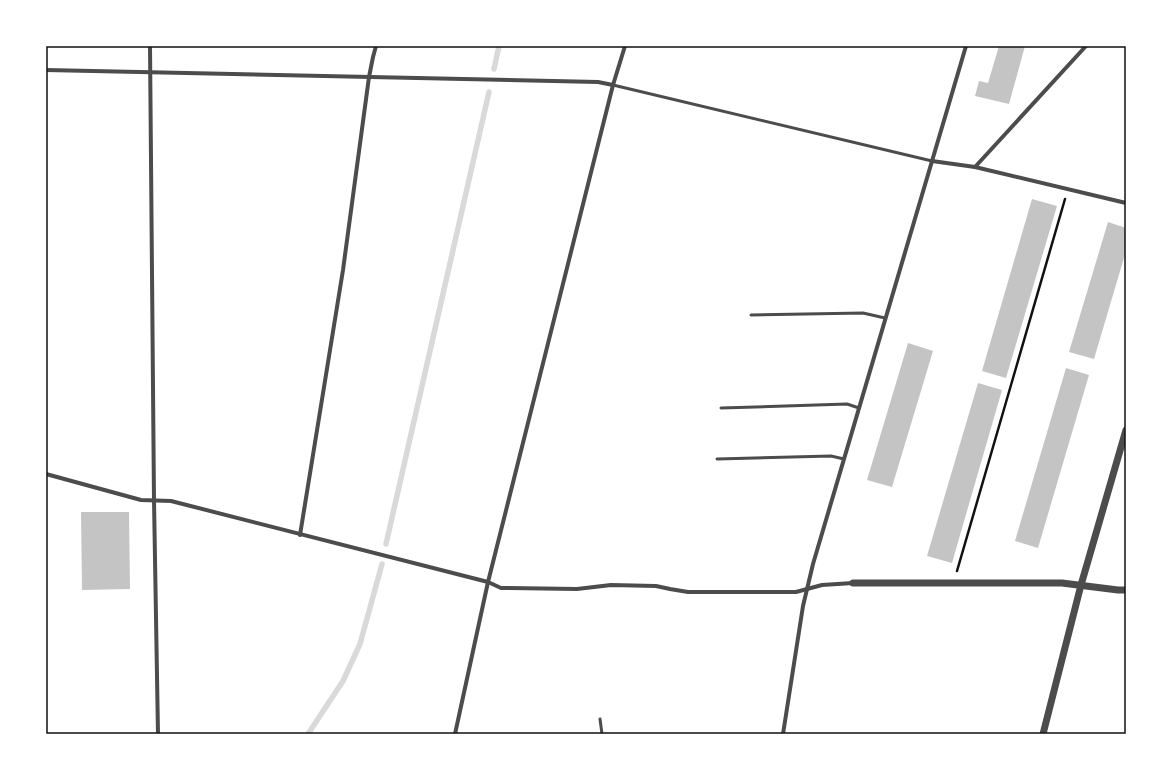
<svg xmlns="http://www.w3.org/2000/svg" width="1172" height="780" viewBox="0 0 1172 780" font-family="'IBM Plex Sans',sans-serif">
<rect width="100%" height="100%" fill="#fff"/>
<g fill="none" stroke-linecap="round" stroke-linejoin="round">
<g stroke="#d9d9d9" stroke-width="5.5">
<path d="M494,69L499,46"/>
<path d="M386,544L489,92"/>
<path d="M308,734L343,681L360,644L382,564"/>
</g>
</g>
<g fill="#c4c4c4">
<path d="M999,46H1025L1009,104L975,96L979,81L988,83Z"/>
<path d="M1032,199L1057,206L1006,378L982,371Z"/>
<path d="M1108,222L1126,228V251L1094,359L1069,352Z"/>
<path d="M908,343L933,351L892,487L867,480Z"/>
<path d="M1066,368L1089,375L1038,548L1015,541Z"/>
<path d="M978,383L1002,390L952,563L927,556Z"/>
<path d="M81,512H129L130,589L82,590Z"/>
</g>
<g fill="none" stroke-linecap="round" stroke-linejoin="round">
<path stroke="#111" stroke-width="2.5" d="M957,571L1065,199"/>
<g stroke="#4c4c4c" stroke-width="3">
<path d="M613,85L932,161"/>
<path d="M751,315L863,313L885,318"/>
<path d="M721,408L847,404L859,408"/>
<path d="M717,459L831,456L844,459"/>
<path d="M600,719L602,734"/>
</g>
<g stroke="#4c4c4c" stroke-width="4">
<path d="M150,46L154,500L158,734"/>
<path d="M46,70L598,82L613,85"/>
<path d="M932,161L975,167L1126,203"/>
<path d="M975,167L1086,46"/>
<path d="M46,474L141,500L171,501L488,582L501,588L577,589L611,585L656,586L670,589L688,592H796L822,585L853,583"/>
<path d="M300,535L343,270L369,77L373,57L376,46"/>
<path d="M455,734L488,582L613,85L625,46"/>
<path d="M783,734L803,606L813,564L966,46"/>
</g>
<g stroke="#4c4c4c" stroke-width="7">
<path d="M853,583H1062L1118,590H1126"/>
<path d="M1043,734L1081,585L1126,430"/>
</g>
</g>
<rect width="1172" height="780" fill="none" stroke="#ffffff" stroke-width="94"/>
<rect x="47" y="47" width="1078" height="686" fill="none" stroke="#111" stroke-width="1.5"/>
</svg>
